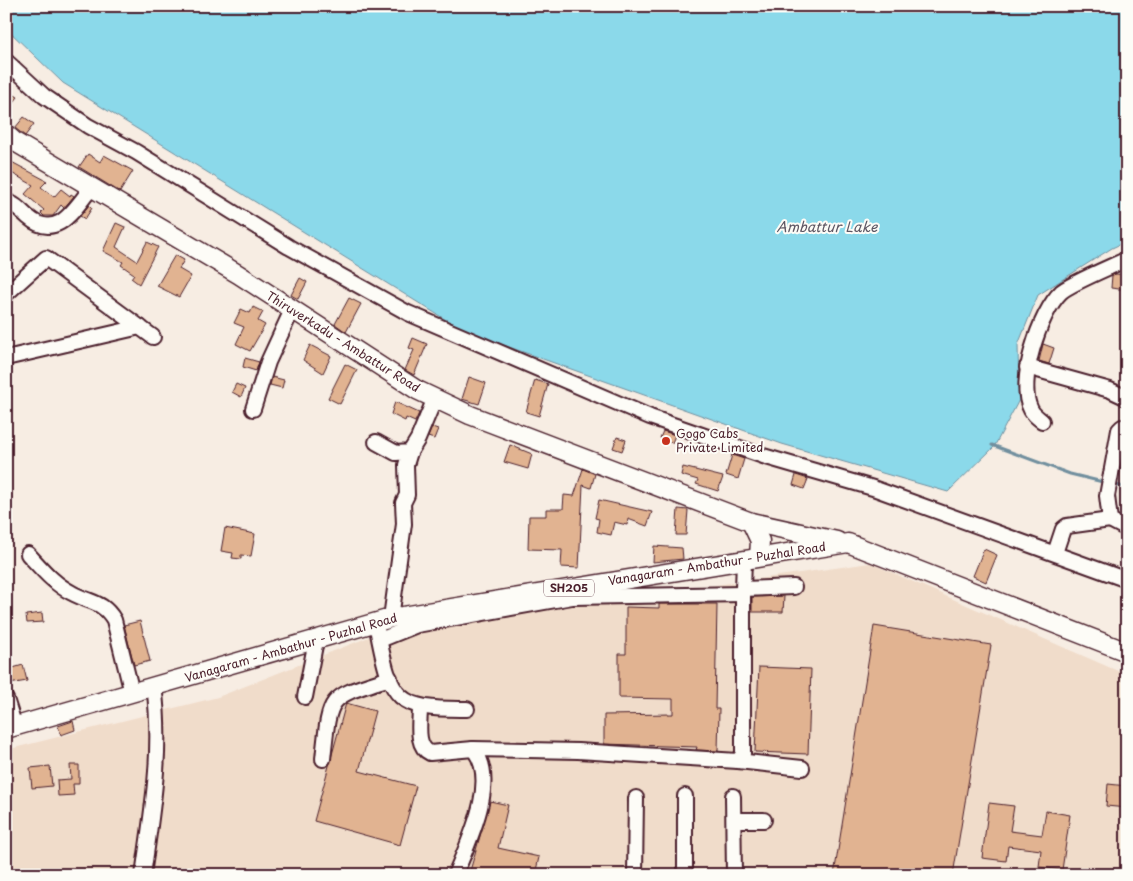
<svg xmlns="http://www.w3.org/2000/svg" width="1133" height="881" viewBox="0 0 1133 881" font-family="'Playpen Sans',sans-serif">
<rect width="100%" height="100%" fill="#f7ede3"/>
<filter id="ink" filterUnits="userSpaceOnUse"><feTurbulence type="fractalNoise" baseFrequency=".02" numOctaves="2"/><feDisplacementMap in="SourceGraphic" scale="10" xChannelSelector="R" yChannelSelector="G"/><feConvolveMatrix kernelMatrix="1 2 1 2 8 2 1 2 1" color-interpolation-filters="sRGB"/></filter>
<g filter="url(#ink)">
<path fill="#f0dcca" d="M870,563L1127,675V875H6V750L218,697L379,633Z"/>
<path fill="#8bd9ea" stroke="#718f9e" d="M6,6H1127V241L1112,248L1038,295L1018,345L1019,400L994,447L948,492L782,444L464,331L63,83L6,28Z"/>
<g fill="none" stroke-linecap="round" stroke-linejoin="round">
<g stroke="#718f9e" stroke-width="3">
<path d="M992,445L1070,474L1107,483"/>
<path d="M1113,484L1127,488"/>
</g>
</g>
<g fill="#e1b391" stroke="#4a1f2b">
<path d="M6,73L14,80L6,88Z"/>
<path d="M6,90L18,97L6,112Z"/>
<path d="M24,117L34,124L25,136L15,128Z"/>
<path d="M88,154L100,162L104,155L133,171L120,192L79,167Z"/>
<path d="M6,159L47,181L41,187L54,197L61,189L70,196L71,194L74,196L64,208L61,205L53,216H44L41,213L44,210L25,194L33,185L6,170Z"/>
<path d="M89,205L92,208L85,219L80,216Z"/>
<path d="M116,223L125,227L116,247L137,261L147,242L158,247L139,284L131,278L134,274L121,265L123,262L103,251Z"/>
<path d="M175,255L184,260L179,269L191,276L179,297L157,286Z"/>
<path d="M1116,274L1127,275V290L1111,288L1112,275Z"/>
<path d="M300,278L307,282L298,299L291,295Z"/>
<path d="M349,298L361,304L346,332L335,324Z"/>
<path d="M253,307L263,312L258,321L265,325L250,351L236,344L244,327L234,323L241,309L250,313Z"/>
<path d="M413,338L427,344L414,375L405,370L414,350L409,348Z"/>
<path d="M1043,344L1054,348L1049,364L1039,361Z"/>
<path d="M310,345L331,356L323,373L303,360Z"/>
<path d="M245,358L259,362L256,371L243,367Z"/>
<path d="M345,364L357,370L340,404L328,398Z"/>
<path d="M272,377L284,380L282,388L270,385Z"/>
<path d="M469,377L486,383L479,404L462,399Z"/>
<path d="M535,380L548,384L539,416L526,412Z"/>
<path d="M236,384L245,388L241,397L232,392Z"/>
<path d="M395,402L419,413L415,422L406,418L405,421L391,414Z"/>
<path d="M432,427L438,429L434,439L428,437Z"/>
<path d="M663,431L675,435L672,443L660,438Z"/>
<path d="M617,437L626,440L622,451L613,448Z"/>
<path d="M510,445L532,454L528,469L504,462Z"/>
<path d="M732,455L744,459L738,479L726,475Z"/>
<path d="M683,467L723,477L718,491L696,484L698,480L681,475Z"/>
<path d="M583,469L595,474L591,488L583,485L579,568L561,567L562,550L528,549L529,516H546V509H563L564,495L574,496Z"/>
<path d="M796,475L808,479L804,489L793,485Z"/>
<path d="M599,500L652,512L647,526L628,519L627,525L614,522L611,535L597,532L599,519L595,518Z"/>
<path d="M678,509L688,510L686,535H676Z"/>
<path d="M225,528L255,534L251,556L241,555V559L232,558L233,553L221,551Z"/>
<path d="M654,546L682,548L683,559L653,562Z"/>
<path d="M984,549L997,555L986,582L973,576Z"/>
<path d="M784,596L783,612H752V597Z"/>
<path d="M659,604H717L715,709H719L718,751L696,750L697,747L604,744V715L673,714V699L619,698V654H626V607L659,608Z"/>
<path d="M42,613L43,622L27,623L26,615Z"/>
<path d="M140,621L150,661L134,665L124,625Z"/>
<path d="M874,626L991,645L953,875H834Z"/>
<path d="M23,665L27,681L9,684L6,670Z"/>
<path d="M759,667L811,669L808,754L755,752Z"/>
<path d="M346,703L375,711L359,771L416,786L400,845L314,821Z"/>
<path d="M73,721L75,730L61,735L58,726Z"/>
<path d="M70,765H79V784H73L74,795L58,796L57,780L71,779Z"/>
<path d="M50,766L52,786L32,788L30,768Z"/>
<path d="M1108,784L1127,786V808L1106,806Z"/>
<path d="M490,801L508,805L498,848L539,857L535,875H486L470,871Z"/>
<path d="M989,803L1014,806L1010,831L1042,835L1046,811L1070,815L1062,870L1039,867L1041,850L1008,846L1006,861L982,858Z"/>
</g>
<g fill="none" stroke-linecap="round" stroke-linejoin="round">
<g stroke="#4a1f2b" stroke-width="18">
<g id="minor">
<path d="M6,61L44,96L88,126L136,152L289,247L408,313L650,417L763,456L873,488L1127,580"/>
<path d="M6,202C15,203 22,212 28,217C57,242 75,208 92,187"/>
<path d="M6,294L46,258L153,337"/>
<path d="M6,358L140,327"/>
<path d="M1027,367L1110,390L1127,398"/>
<path d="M253,409L268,362L292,310"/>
<path d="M1042,421C1038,418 1033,414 1031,410C1016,383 1040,312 1061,292C1071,283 1113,266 1127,259"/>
<path d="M1127,428L1122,427L1119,430L1107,496L1110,520L1127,529"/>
<path d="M376,442L396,453L410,452L418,439L435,398"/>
<path d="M1055,553L1063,529L1067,526L1110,520"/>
<path d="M28,554C42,569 54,584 72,593C90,603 103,601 114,620L132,693"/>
<path d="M794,587L743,589V754L738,761L802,768"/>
<path d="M743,589L744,560"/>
<path d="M391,618L404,524L403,503L407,495L406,465L410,452"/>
<path d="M378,633C391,700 396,710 467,709"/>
<path d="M380,640L417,625L572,597L743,594"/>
<path d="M305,697L316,640"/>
<path d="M6,699L15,727"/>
<path d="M420,708C420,723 415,746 430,753L473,749C500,779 468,843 455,875"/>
<path d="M473,749L578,751L738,761"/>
<path d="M323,759C330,693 327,698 390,678"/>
<path d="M685,796V875"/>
<path d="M733,796L734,875"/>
<path d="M734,820H764"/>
<path d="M143,875C152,812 163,750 154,686"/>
<path d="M635,875L636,798"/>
</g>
</g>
<g stroke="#4a1f2b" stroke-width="21">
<g id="major">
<path d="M6,134L15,142L238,274L417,390L470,415L751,522L837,541"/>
<path d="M751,522L760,541L759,557"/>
<path d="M6,729L391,618L848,543L1127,652"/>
</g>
</g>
<use href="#minor" stroke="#fdfcf7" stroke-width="14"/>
<use href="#major" stroke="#fdfcf7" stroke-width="18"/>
</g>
</g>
<circle fill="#c8321e" stroke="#fdfcf7" stroke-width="2" cx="666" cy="441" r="5"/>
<g text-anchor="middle" stroke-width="4" stroke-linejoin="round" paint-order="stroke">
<rect fill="#fdfcf7" stroke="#806168" stroke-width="1" x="544" y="579.5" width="50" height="17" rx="4"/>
<g font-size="11" font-weight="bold" fill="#4a1f2b">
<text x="569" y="592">SH205</text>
</g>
<g font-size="12" fill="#4a1f2b" stroke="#fdfcf7">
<text transform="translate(343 342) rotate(32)" y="4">Thiruverkadu - Ambattur Road</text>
<text transform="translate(717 564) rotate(-9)" y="4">Vanagaram - Ambathur - Puzhal Road</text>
<text transform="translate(291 648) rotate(-16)" y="4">Vanagaram - Ambathur - Puzhal Road</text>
</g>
<g font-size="12" fill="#4a1f2b" stroke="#fdfcf7" text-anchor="start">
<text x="676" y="438">Gogo Cabs<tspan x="676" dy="14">Private Limited</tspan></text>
</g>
<g font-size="14" font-style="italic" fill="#5e5764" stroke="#fdfcf7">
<text x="827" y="232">Ambattur Lake</text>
</g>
</g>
<rect width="1133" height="881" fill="none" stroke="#fdfcf7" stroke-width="25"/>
<rect x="12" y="12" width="1108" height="856" fill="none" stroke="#4a1f2b" stroke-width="2" filter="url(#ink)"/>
</svg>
